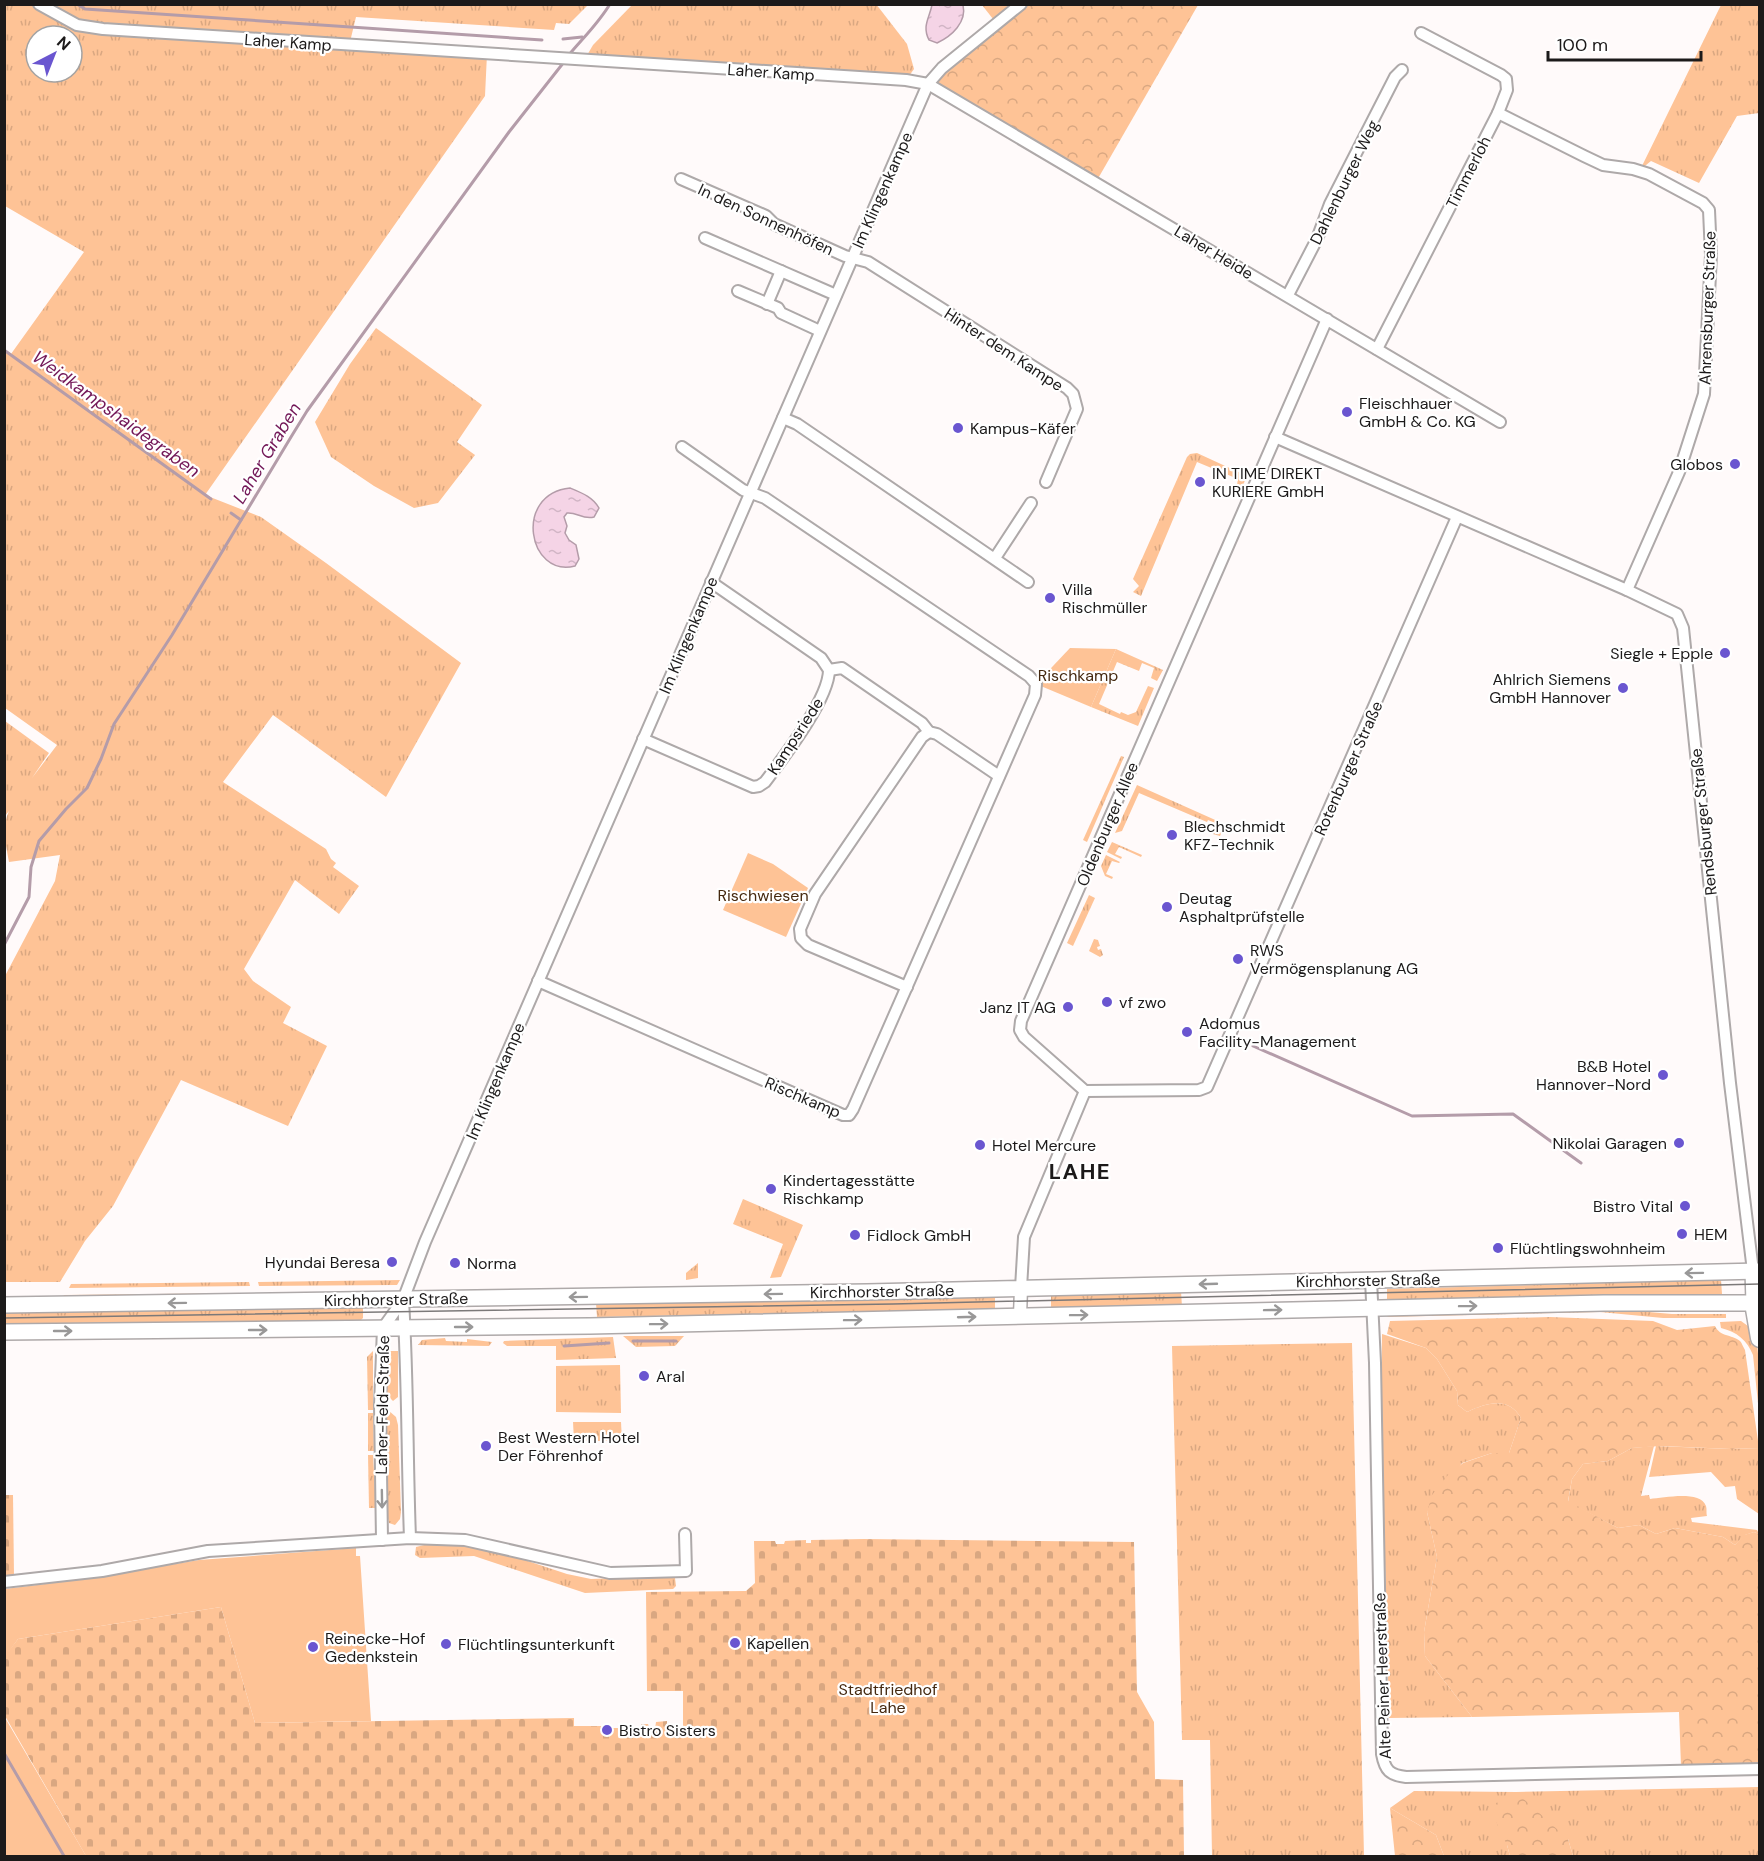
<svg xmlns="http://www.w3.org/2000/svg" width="1764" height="1861" viewBox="0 0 1764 1861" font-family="'DM Sans',sans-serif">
<defs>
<pattern id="grass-tufts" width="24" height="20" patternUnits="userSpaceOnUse" patternTransform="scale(1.5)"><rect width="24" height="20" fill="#fec396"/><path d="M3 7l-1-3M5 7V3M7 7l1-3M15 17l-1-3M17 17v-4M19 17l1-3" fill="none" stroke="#d9a781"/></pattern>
<pattern id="forest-crowns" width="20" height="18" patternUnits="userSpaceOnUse" patternTransform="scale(1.5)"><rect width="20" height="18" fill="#fec396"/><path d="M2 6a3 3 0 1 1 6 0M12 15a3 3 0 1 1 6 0" fill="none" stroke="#d9a781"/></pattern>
<pattern id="cemetery-stones" width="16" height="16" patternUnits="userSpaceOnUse" patternTransform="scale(1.5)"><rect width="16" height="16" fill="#fec396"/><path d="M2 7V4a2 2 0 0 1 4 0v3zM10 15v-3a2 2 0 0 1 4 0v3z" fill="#d9a781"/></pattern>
<pattern id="water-ripples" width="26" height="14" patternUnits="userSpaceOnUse" patternTransform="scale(1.5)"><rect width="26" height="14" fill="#f5d4e6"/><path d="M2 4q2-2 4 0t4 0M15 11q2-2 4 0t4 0" fill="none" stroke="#d1b5c5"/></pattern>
</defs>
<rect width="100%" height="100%" fill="#fffafa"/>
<g fill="url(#grass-tufts)" fill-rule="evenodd">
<path d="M876,4L907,44L914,69L909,76L586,57L593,45L632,5Z"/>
<path d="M5,5H588L569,24L556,23L554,30L356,17L349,46L487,54L485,96L205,495L261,517L326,563L461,663L386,797L273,715L223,782L326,849L331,859L336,863L333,867L359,886L339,914L295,880L244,969L253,981L291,1007L283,1023L327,1046L288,1126L181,1080L113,1206L85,1241L60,1282H5V976L55,881L60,855L9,862C6,845 1,828 9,811L5,816V721L49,753L32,778L57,745L5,708V350L11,354L84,252L5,206ZM36,36H72V72H36Z"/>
<path d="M982,5H1011L993,19Z"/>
<path d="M1721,5H1759V113L1737,116L1699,183L1651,161L1640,170Z"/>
<path d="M376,328L482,405L457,442L475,455L438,503L414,508L374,486L331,457L315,422L350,364Z"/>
<path d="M1197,453L1247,476L1240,492L1236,490L1238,479L1197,462L1141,596L1133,592L1139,586L1133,579L1187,457L1190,454Z"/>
<path d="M1116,649L1163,670L1157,681L1151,678L1154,668L1142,663L1139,671L1117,662L1099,704L1120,714L1121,712L1128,715L1136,712L1148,686L1154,688L1138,726L1091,707Z"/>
<path d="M1121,756L1124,757L1087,842L1083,840Z"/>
<path d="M1137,785L1222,823L1219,830L1222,831L1220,836L1213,834L1217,824L1208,820L1207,822L1139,793L1122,831L1115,833Z"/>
<path d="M1112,842L1142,855L1141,857L1119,847L1115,854L1122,857L1121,859L1107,852Z"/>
<path d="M1106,855L1120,862L1119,863L1112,861L1106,874L1113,877L1112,879L1105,876L1101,866Z"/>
<path d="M1089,895L1095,898L1073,946L1067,943Z"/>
<path d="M1094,939L1098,940L1100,946L1097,947L1098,950L1101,949L1103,955L1100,957L1089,951Z"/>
<path d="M743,1199L803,1225L781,1277L770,1278L783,1244L733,1224Z"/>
<path d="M698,1263V1278L686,1280V1273Z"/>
<path d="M400,1280L397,1285L259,1286L258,1282Z"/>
<path d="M1721,1280L1722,1294L1387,1304V1289Z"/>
<path d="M249,1282L250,1286L69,1288L71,1284Z"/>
<path d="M1181,1291L1182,1307L1051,1311V1295Z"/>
<path d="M248,1293L245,1297L63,1298L64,1295Z"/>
<path d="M995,1295V1309L597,1317L596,1303Z"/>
<path d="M363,1306V1318L361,1320H324L312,1323L5,1328L4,1310Z"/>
<path d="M1625,1310L1672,1314H1726V1318H1663L1600,1312L1386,1317L1397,1313Z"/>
<path d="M1741,1321L1748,1326H1752C1762,1355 1759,1384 1759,1413L1753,1355C1747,1340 1737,1332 1721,1328L1720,1322Z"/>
<path d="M1382,1334L1426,1348L1437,1359L1457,1391L1458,1405L1467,1412C1487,1403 1508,1396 1521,1418L1509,1453H1492L1462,1463L1427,1512L1437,1557L1424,1632L1425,1656L1472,1717L1389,1718L1381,1408Z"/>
<path d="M623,1336H684L675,1346L636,1347Z"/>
<path d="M613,1337L616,1358L556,1360V1346H507L503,1343L504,1341Z"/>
<path d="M445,1338L446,1341L467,1342V1339L492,1342L489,1346L418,1345L422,1340Z"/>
<path d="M1352,1343L1364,1856H1212L1210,1740H1182L1172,1346Z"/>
<path d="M373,1351V1410H368L367,1357Z"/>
<path d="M388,1351H398V1397L393,1401L386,1394Z"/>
<path d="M620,1365L621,1413L556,1412V1366Z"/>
<path d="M388,1410L396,1417L398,1425L401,1512L400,1519L395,1525L389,1523L386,1509L385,1411Z"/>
<path d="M368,1413H373L374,1451H368Z"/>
<path d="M573,1422H621L622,1441H574Z"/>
<path d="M1654,1446L1641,1496L1649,1495L1650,1499C1664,1498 1700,1490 1706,1506C1707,1509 1706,1512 1707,1516L1691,1518L1692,1522L1757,1530L1759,1534L1754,1532L1745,1535L1735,1545L1723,1537L1675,1528L1656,1534L1639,1525L1618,1528L1568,1502L1572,1479L1583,1464L1608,1461L1632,1448Z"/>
<path d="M1656,1446L1731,1449L1759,1448V1514L1737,1499L1735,1486L1725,1487L1711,1472L1649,1477Z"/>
<path d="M368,1455H373L376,1508H369Z"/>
<path d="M432,1543H463L491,1549L567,1574L591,1579L641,1577L675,1578L676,1586L673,1589L585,1593L474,1556L420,1558L415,1555L416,1547Z"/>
<path d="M1759,1787V1856H1573L1568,1839L1507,1845L1510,1856H1444L1436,1835L1390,1808L1414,1791L1516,1792Z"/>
</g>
<g fill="url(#forest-crowns)">
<path d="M1027,5H1198L1096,182L928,84Z"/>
<path d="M1550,1317L1653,1321L1677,1330L1715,1326C1720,1337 1731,1334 1740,1341C1742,1343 1743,1347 1745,1350L1759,1448L1731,1449L1661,1446L1632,1448L1608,1461L1583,1464L1572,1479L1568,1501L1618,1528L1639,1525L1656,1534L1675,1528L1723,1537L1735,1545L1744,1535L1754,1532L1759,1534V1764L1681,1766L1679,1712L1472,1717L1425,1656L1424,1632L1437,1557L1427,1512L1432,1495L1448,1475L1463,1463L1492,1453H1509L1521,1418C1508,1396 1487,1403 1467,1412L1458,1405L1457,1391L1437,1359L1426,1348L1387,1334L1390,1321Z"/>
<path d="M1516,1792L1568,1839L1573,1856H1510L1507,1845L1489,1807Z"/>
<path d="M1390,1808L1436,1835L1444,1856H1395Z"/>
</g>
<g fill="url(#cemetery-stones)">
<path d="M5,1495H13L14,1576L5,1577Z"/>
<path d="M864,1539L1134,1542L1137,1692L1154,1722L1155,1779L1183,1780L1184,1856H86L5,1716L4,1657L18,1639L221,1607L255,1723L574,1718V1726H611L612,1728H641V1724H648L650,1729H655L656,1722L667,1721V1736H683V1691H647L646,1592L746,1591L755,1583L754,1541H775L776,1544H784L785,1541L806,1540V1543H811V1540Z"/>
</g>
<g fill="#fec396">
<path d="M1070,648L1116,649L1091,707L1036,684Z"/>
<path d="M748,853L773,864L808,888L786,937L723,910Z"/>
<path d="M356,1548V1556H360L371,1721L255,1723L221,1607L18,1639L5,1657V1589L84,1579L199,1560Z"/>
<path d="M4,1716L82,1849L86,1856H5Z"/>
</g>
<g fill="url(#water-ripples)" stroke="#b49ca9" stroke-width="1.5">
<path d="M932,5H963C967,22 952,36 937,43L929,40C922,26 929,19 932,5Z"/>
<path d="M570,488C582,493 593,497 599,508L594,517C583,520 577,512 567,513L564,517L567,526L565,533L569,540L576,545L579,559L575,566C528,578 513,494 570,488Z"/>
</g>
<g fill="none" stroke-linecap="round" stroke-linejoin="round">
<g stroke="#b49ca9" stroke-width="3">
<path d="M77,4L85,9L542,40"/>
<path d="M563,39L582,37"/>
<path d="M568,56C582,39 598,24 610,4"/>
<path d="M4,350L211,499"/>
<path d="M231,513L241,520"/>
<path d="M4,945L29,897L31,867L39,841L66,809L87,788L101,759L114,724L172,635L291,437L307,411L509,132L564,62"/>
<path d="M1253,1046L1412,1116L1513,1114L1581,1163"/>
<path d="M633,1341H676"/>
<path d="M564,1346L609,1343"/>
<path d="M4,1753L64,1856"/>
</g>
<g stroke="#aea9a9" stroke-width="14">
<g id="minor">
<path d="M39,4L77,25L103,29L906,80L928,84L1500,422"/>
<path d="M1498,113L1584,156L1603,165L1633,169L1649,174L1703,203L1709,210L1711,255L1704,394L1679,472L1627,590"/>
<path d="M681,179L766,216L774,224L845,256L868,262L1067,388L1073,394L1077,409L1046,482"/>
<path d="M705,238L836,295"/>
<path d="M738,291L778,308L781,313L820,331"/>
<path d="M1288,295L1317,239L1330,204L1395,77L1402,70"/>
<path d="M767,304L781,271"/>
<path d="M1377,349L1498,113L1507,90L1506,79L1501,75L1421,33"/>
<path d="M783,418L797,424L1028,582"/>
<path d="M1275,437L1627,590L1677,614L1683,628L1730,1083L1753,1271"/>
<path d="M995,558L1031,503"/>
<path d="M829,670L842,668L922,723L929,732L937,734L999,776"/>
<path d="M643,739L753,787L759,786L765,782C783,758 829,699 829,670L821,658L711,582"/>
<path d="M538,981L843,1115H849L853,1109L1035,695L1036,684L1029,676L765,498L743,490L682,447"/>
<path d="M907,987L808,945L801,938L800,929L815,894L922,737L929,732"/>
<path d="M1085,1091L1024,1037L1020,1030L1021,1021L1327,319"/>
<path d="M1085,1091L1199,1090L1207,1087L1457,517"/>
<path d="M1371,1280L1375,1363L1382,1754C1385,1771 1390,1775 1406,1777L1760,1769"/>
<path d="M1021,1288L1024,1237L1085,1091"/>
<path d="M403,1300C408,1380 407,1459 410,1538"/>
<path d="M382,1540L380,1405L383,1328L403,1300L425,1242L928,84L942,68L1021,4"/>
<path d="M4,1582L102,1571L208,1551L410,1538L465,1540L610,1573L686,1571L685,1534"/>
</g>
</g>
<g stroke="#aea9a9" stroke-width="15">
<path id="tertiary" d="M1020,1316L1021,1288"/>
</g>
<g stroke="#aea9a9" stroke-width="18">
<g id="secondary">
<path d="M1753,1271L1754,1303"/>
<path d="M4,1305L867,1292L1760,1271"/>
<path d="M4,1332L590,1326L1604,1303H1760"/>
</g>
</g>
<g stroke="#aea9a9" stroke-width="21">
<path id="motorway" d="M1754,1303L1760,1338"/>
</g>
<use href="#minor" stroke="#fff" stroke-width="10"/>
<use href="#tertiary" stroke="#fff" stroke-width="12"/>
<use href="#secondary" stroke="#fff" stroke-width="15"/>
<use href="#motorway" stroke="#fff" stroke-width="18"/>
<path stroke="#7c7979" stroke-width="1.5" d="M4,1318L893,1304L1760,1284"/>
</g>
<defs><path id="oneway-shaft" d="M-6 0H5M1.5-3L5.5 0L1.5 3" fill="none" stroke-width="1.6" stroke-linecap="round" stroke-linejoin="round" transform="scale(1.5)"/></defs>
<g stroke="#999898">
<use href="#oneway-shaft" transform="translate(1694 1273) rotate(179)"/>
<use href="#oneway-shaft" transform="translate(1208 1284) rotate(178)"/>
<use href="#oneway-shaft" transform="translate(773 1294) rotate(179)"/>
<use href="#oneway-shaft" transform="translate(578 1297) rotate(179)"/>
<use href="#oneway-shaft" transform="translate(177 1303) rotate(179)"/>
<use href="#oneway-shaft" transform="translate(1468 1306) rotate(-1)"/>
<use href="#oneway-shaft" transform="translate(1273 1310) rotate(-1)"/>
<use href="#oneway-shaft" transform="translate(1079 1315) rotate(-1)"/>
<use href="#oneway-shaft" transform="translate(967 1317) rotate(-2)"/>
<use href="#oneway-shaft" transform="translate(853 1320) rotate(-1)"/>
<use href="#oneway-shaft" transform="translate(659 1324) rotate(-1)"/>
<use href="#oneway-shaft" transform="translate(464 1327)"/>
<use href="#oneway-shaft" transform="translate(258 1330)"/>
<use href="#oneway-shaft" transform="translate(63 1331)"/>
<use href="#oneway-shaft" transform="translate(382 1499) rotate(89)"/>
</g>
<g fill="#6a56d0" stroke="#fff" stroke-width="2">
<circle cx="1347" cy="412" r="6"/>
<circle cx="958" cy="428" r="6"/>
<circle cx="1735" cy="464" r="6"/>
<circle cx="1200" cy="482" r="6"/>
<circle cx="1050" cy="598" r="6"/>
<circle cx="1725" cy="653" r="6"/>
<circle cx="1623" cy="688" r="6"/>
<circle cx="1172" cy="835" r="6"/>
<circle cx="1167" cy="907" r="6"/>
<circle cx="1238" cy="959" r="6"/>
<circle cx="1107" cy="1002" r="6"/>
<circle cx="1068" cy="1007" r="6"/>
<circle cx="1187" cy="1032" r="6"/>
<circle cx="1663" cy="1075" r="6"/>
<circle cx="1679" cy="1143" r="6"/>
<circle cx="980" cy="1145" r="6"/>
<circle cx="771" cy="1189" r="6"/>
<circle cx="1685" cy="1206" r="6"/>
<circle cx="1682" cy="1234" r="6"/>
<circle cx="855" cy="1235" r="6"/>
<circle cx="1498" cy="1248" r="6"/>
<circle cx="392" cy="1262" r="6"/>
<circle cx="455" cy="1263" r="6"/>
<circle cx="644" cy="1376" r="6"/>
<circle cx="486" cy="1446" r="6"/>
<circle cx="735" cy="1643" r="6"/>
<circle cx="446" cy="1644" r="6"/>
<circle cx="313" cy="1647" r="6"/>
<circle cx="607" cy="1730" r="6"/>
</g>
<g text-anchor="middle" stroke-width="4.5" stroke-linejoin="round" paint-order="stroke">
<g font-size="16" fill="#1c1a1a" stroke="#fff">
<text transform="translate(288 42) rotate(4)" y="6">Laher Kamp</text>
<text transform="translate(771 72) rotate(4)" y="6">Laher Kamp</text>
<text transform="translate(1468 172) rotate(-63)" y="6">Timmerloh</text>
<text transform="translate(1344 182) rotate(-64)" y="6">Dahlenburger Weg</text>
<text transform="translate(882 190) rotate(-66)" y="6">Im Klingenkampe</text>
<text transform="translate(766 219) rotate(25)" y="6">In den Sonnenhöfen</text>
<text transform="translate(1214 252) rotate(31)" y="6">Laher Heide</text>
<text transform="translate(1707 308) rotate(-88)" y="6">Ahrensburger Straße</text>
<text transform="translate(1004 349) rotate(33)" y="6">Hinter dem Kampe</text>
<text transform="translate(688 635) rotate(-67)" y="6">Im Klingenkampe</text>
<text transform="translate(795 736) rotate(-57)" y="6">Kampsriede</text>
<text transform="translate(1348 768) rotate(-66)" y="6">Rotenburger Straße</text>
<text transform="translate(1703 822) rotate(-96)" y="6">Rendsburger Straße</text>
<text transform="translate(1107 824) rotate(-67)" y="6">Oldenburger Allee</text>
<text transform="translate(495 1081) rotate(-67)" y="6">Im Klingenkampe</text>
<text transform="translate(803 1097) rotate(23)" y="6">Rischkamp</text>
<text transform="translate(1368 1280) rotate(-1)" y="6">Kirchhorster Straße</text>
<text transform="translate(882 1291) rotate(-1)" y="6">Kirchhorster Straße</text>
<text transform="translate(396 1299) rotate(-1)" y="6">Kirchhorster Straße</text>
<text transform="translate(382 1405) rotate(-89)" y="6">Laher-Feld-Straße</text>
<text transform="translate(1382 1676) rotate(-92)" y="6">Alte Peiner Heerstraße</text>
</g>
<g font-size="16" fill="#1c1a1a" stroke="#fff" text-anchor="start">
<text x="1359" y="409">Fleischhauer<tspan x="1359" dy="18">GmbH &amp; Co. KG</tspan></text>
<text x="970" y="434">Kampus-Käfer</text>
<text x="1723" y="470" text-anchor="end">Globos</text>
<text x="1212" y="479">IN TIME DIREKT<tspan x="1212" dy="18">KURIERE GmbH</tspan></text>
<text x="1062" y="595">Villa<tspan x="1062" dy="18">Rischmüller</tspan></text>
<text x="1713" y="659" text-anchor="end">Siegle + Epple</text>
<text x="1611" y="685" text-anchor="end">Ahlrich Siemens<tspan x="1611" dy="18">GmbH Hannover</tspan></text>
<text x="1184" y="832">Blechschmidt<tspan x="1184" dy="18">KFZ-Technik</tspan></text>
<text x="1179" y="904">Deutag<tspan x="1179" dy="18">Asphaltprüfstelle</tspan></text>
<text x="1250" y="956">RWS<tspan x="1250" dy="18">Vermögensplanung AG</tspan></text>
<text x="1119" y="1008">vf zwo</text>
<text x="1056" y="1013" text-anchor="end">Janz IT AG</text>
<text x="1199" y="1029">Adomus<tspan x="1199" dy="18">Facility-Management</tspan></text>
<text x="1651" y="1072" text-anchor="end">B&amp;B Hotel<tspan x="1651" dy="18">Hannover-Nord</tspan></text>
<text x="1667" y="1149" text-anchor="end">Nikolai Garagen</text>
<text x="992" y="1151">Hotel Mercure</text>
<text x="783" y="1186">Kindertagesstätte<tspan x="783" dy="18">Rischkamp</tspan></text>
<text x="1673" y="1212" text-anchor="end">Bistro Vital</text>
<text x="1694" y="1240">HEM</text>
<text x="867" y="1241">Fidlock GmbH</text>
<text x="1510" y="1254">Flüchtlingswohnheim</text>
<text x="380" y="1268" text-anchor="end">Hyundai Beresa</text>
<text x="467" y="1269">Norma</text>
<text x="656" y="1382">Aral</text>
<text x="498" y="1443">Best Western Hotel<tspan x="498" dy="18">Der Föhrenhof</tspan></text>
<text x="325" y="1644">Reinecke-Hof<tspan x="325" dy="18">Gedenkstein</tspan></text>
<text x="747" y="1649">Kapellen</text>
<text x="458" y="1650">Flüchtlingsunterkunft</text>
<text x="619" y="1736">Bistro Sisters</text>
</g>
<g font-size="16" fill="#452910" stroke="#fff">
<text x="1078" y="681">Rischkamp</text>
<text x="763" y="901">Rischwiesen</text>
<text x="888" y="1695">Stadtfriedhof<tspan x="888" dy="18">Lahe</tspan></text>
</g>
<g font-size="18" font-style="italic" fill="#731858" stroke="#fff">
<text transform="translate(116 414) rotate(36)" y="6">Weidkampshaidegraben</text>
<text transform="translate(267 453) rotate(-59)" y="6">Laher Graben</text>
</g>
<g font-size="22" font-weight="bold" letter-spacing="1.5" fill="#1c1a1a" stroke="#fff">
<text x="1080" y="1179">LAHE</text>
</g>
</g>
<rect width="1764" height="1861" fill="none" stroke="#1c1a1a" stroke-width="12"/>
<g transform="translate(54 54) rotate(42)"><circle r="28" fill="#ffffff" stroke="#a4a3a3" stroke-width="1.5"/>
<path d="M0-4.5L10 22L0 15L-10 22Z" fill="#6a56d0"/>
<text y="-9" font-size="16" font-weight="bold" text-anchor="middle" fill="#1c1a1a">N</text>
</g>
<path d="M1548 51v9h153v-9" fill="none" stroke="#1c1a1a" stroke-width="3"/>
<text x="1557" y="51" font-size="18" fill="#1c1a1a" stroke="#ffffff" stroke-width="4.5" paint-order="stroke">100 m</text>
</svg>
